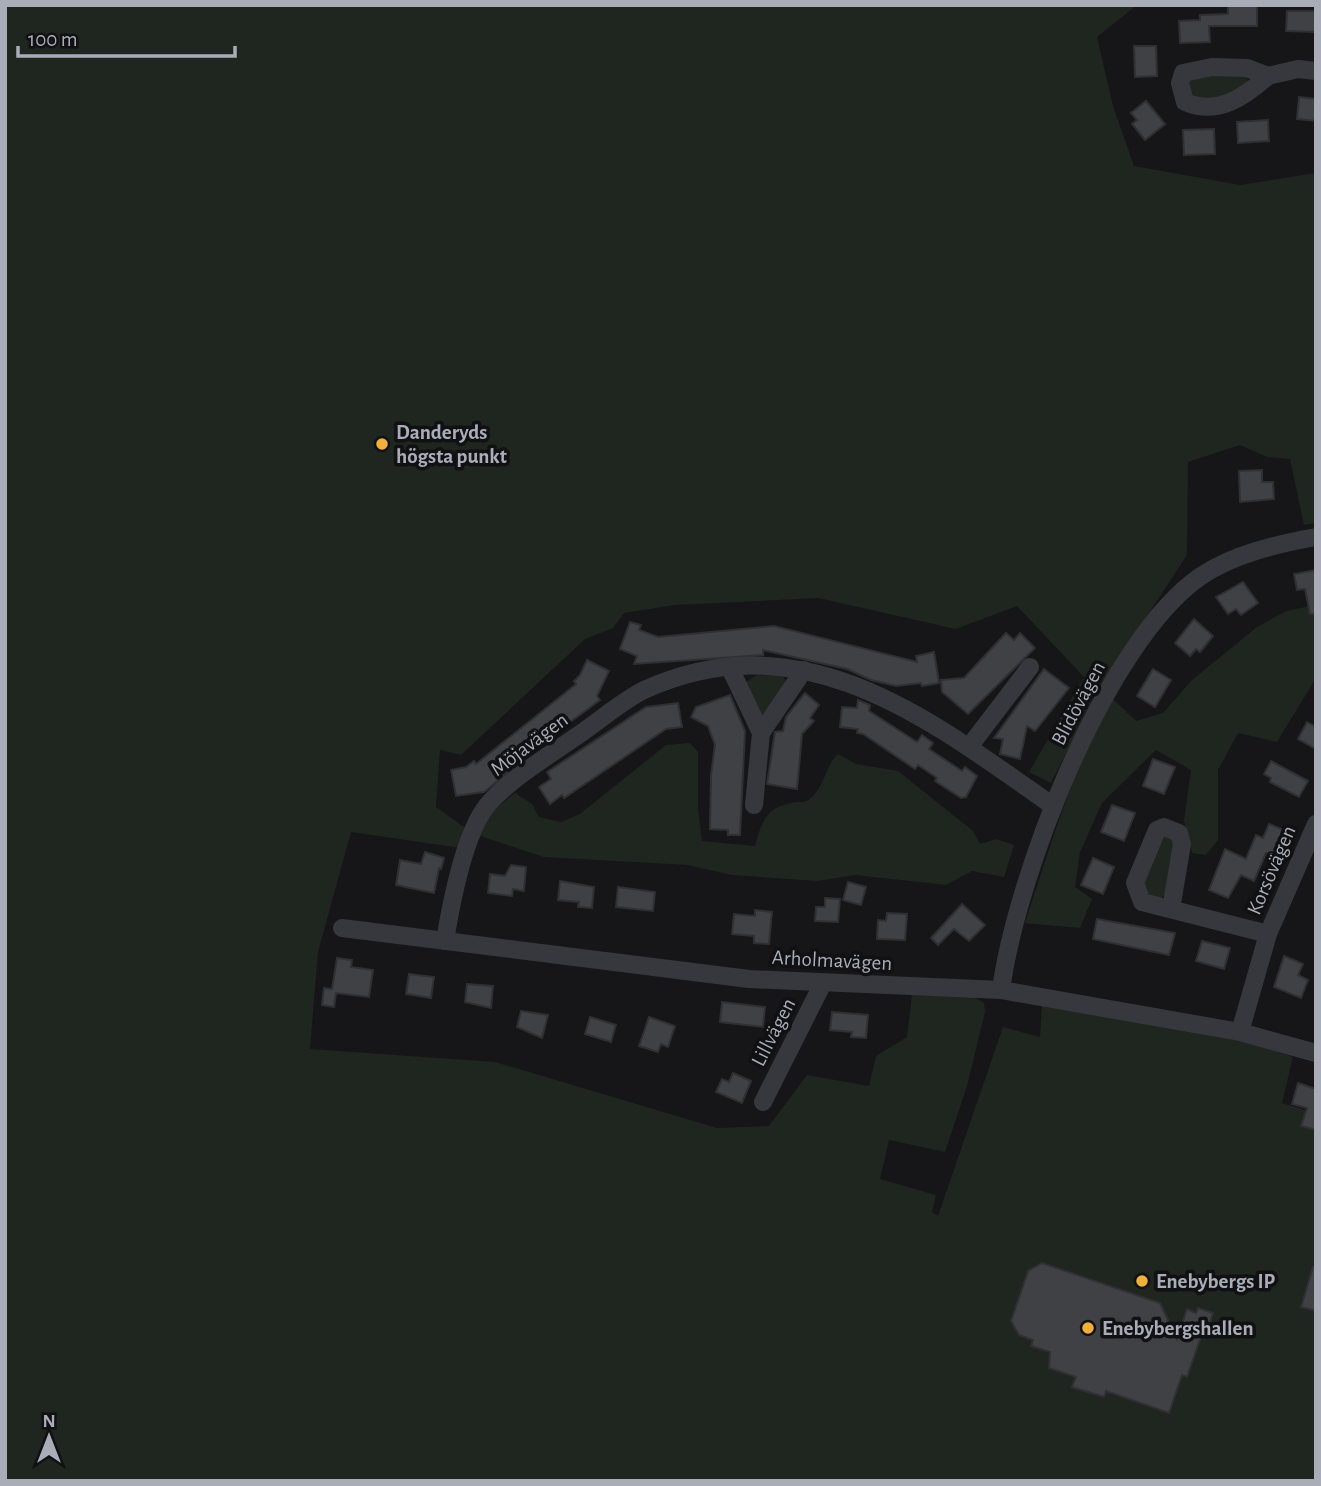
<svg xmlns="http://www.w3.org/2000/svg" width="1321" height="1486" viewBox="0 0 1321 1486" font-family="'Alegreya Sans',sans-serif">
<rect width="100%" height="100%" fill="#161618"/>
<g fill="#1e261f">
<path d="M5,5H1137L1097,37L1113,106L1134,166L1240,185L1316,173V523L1304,525L1290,459L1267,457L1240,445L1188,462L1187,555L1095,695L1051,783L1029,772L1084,677L1017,606L956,629L818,598L674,605L624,613L613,628L585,639L461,755L440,750L436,807L467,829L461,848L351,832L318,952L310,1049L495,1062L717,1128L769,1126L807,1075L869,1086L876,1056L907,1037L912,995L974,997L984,1003L985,1012L967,1086L945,1152L889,1140L880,1179L936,1195L932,1212L938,1216L1003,1027L1040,1037L1042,1006L1248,1041L1293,1057L1282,1103L1316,1113V1481H5Z"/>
<path d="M1196,71L1247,77L1248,82L1222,101L1189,96L1186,81Z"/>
<path d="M1316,605V678L1277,742L1238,733L1218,770V840L1206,855L1192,853L1184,821L1191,770L1156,750L1102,803L1080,852L1075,887L1092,899L1080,928L1025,923C1050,847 1073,768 1112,698L1136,721L1163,713L1192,680L1257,627L1286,611Z"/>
<path d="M757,675L783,676L787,686L761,716L746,682Z"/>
<path d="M690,743L698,752V808L702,841L755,846C762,820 767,806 797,802C804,802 807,802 812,797C825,785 825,766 838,754L856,764L898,771L973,831L980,844L996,839L1014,845L1004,877L972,871L946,885L855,875L818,881L773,878L732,875L687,865L544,857L477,835L491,812L515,793L532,804L539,817L561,822L580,814L666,745Z"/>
<path d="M1161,835L1171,836L1176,845L1165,895L1161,898H1150L1142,885Z"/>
</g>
<g fill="#404145" stroke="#303034" stroke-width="2">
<path d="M1228,5H1257V26H1209L1210,42L1180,43L1179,21L1200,20V15L1228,14Z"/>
<path d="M1287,11H1316V32L1286,31Z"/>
<path d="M1134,46H1156L1157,76L1135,77Z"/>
<path d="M1299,97L1316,99V121L1297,119Z"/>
<path d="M1146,101L1165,124L1145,140L1132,124L1137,120L1131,113Z"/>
<path d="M1268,120L1269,141L1238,143L1237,122Z"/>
<path d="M1214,129L1215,154L1184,155L1183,130Z"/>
<path d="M1262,470V482H1273L1274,499L1240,502L1239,471Z"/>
<path d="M1316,570V614H1310L1305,589L1297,590L1294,574Z"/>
<path d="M1243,582L1258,603L1241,615L1236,609L1228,614L1216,597Z"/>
<path d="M1194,619L1213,636L1200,652L1196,649L1190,656L1175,643Z"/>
<path d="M630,622L641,625L639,630L658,637L774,626L917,662L916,656L934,652L939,683L922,686L921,683L896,686L871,680L847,669L763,650V655L634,664L637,656L620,649Z"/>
<path d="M1006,633L1014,640L1020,633L1035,648L968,714L942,692L941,680L964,678Z"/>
<path d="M587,660L609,671L597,696L600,700L558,731L554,727L529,746L524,751L528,756L484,792L456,796L451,770L466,767L474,761L476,764L565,693L576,684L574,681L580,675Z"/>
<path d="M1044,669L1069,688L1035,731L1027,726L1020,759L1000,754L1003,739L994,738Z"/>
<path d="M1153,669L1171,680L1155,707L1137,696Z"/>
<path d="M805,693L819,705L810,718L814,721L802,734L797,789L767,784L775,732L783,731L786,717Z"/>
<path d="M730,695L745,731L740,835H728V830L710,829L711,775L715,745L708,726L691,717L696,707Z"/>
<path d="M858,700L870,705L869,711L917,742L922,735L933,743L929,749L962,771L965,767L977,776L966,797L961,798L935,781L937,778L918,765L915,769L863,734L857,733L858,729L840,727L842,707L857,708Z"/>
<path d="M678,703L682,727L666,729L564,798L562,795L550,804L539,787L551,779L547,772L646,707Z"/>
<path d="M1307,722L1316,727V749L1298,739Z"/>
<path d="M1153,759L1175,767L1164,794L1143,786Z"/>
<path d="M1271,761L1308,781L1299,797L1270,782L1271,778L1264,774Z"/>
<path d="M1112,805L1135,813L1124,841L1101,832Z"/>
<path d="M1269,824L1287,831L1283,850L1279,849L1276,857L1266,853L1254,881L1241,875L1228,898L1209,890L1225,849L1246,859L1256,835L1263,838Z"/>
<path d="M425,852L444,858L441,869L439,868L434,893L396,885L400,860L421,864Z"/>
<path d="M1093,858L1114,867L1103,894L1081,885Z"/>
<path d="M511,865L526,867L524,891L513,889L512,896L488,893L490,874L505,876Z"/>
<path d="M560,881L594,887L592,908L578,907L579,902L558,900Z"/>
<path d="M848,882L866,887L861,905L843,900Z"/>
<path d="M618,887L655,892L653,911L616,907Z"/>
<path d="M825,898L840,899L838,922L815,921L816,907H825Z"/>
<path d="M962,904L985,925L969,941L954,929L938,945L931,938Z"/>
<path d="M755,910L772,912L769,944L754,943V936L732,934L734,914L755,916Z"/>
<path d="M887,913L907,914L905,940L877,939L878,920L886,921Z"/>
<path d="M1097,919L1175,933L1169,955L1093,939Z"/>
<path d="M1202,941L1230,948L1224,969L1196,961Z"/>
<path d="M1284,956L1303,964L1298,975L1308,980L1301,998L1274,987Z"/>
<path d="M337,958L352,960L351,967L373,970L369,997L336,993L334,1007L322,1005L324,988L332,989Z"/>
<path d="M409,974L434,977L431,998L406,994Z"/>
<path d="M467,984L493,986L491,1008L465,1002Z"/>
<path d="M722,1002L765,1007L763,1027L720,1022Z"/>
<path d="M521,1011L548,1015L542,1038L517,1027Z"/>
<path d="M832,1012L868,1015L866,1038L851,1037L852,1032L830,1030Z"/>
<path d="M590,1017L616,1025L611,1042L585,1034Z"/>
<path d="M649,1017L675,1026L668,1047L661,1044L658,1052L639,1046Z"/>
<path d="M733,1073L751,1081L742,1103L716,1092L722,1079L729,1082Z"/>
<path d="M1298,1083L1316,1089V1130L1301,1126L1307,1108L1292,1104Z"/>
<path d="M1042,1263L1160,1303L1177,1339L1187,1309L1196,1313L1198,1308L1213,1313L1209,1326L1205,1325L1187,1377L1182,1375L1169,1413L1106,1391L1104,1397L1072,1387L1076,1377L1049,1368L1050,1352L1031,1346L1033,1340L1019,1335L1011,1321L1028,1271Z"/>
<path d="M1313,1267L1316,1268V1311L1301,1307Z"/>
</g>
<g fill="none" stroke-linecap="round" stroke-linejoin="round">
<g stroke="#37383d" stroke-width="18">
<path d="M1212,67L1247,68L1268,76C1244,97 1218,116 1185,102L1180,83L1183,73Z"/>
<path d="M1268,76L1298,69L1316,71"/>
<path d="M730,668L761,733L754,805"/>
<path d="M761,733L804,670"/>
<path d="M969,747L1030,667"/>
<path d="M1171,909L1182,844L1179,833L1164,827L1157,830L1135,883L1142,902L1268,934"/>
<path d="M342,928L749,979L1001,990L1240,1032L1316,1053"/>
<path d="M445,941C451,904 465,829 490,802C513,777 547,757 574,738C597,723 620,702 644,690C803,618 929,719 1053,806"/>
<path d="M1001,990C1016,877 1105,642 1201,576C1234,554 1277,544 1316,537"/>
<path d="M1240,1032L1268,934L1316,824"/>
<path d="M763,1102L823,983"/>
</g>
</g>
<g fill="#f2b134" stroke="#111113" stroke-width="2.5">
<circle cx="382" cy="444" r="7"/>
<circle cx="1142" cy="1281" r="7"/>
<circle cx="1088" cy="1328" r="7"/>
</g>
<g text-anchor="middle" stroke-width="7" stroke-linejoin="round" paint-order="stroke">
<g font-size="21" font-weight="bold" fill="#a8adb8" stroke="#111113" text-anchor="start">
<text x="396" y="439">Danderyds<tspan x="396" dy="24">högsta punkt</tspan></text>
<text x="1156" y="1288">Enebybergs IP</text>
<text x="1102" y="1335">Enebybergshallen</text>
</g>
<g font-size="21" fill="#a8adb8" stroke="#111113">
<text transform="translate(1078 703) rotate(-62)" y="7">Blidövägen</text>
<text transform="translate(529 744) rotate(-37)" y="7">Möjavägen</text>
<text transform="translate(1271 870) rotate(-67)" y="7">Korsövägen</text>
<text transform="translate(832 960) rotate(3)" y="7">Arholmavägen</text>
<text transform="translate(773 1032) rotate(-63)" y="7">Lillvägen</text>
</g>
</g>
<rect width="1321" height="1486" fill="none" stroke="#a8adb8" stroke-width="14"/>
<g transform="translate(49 1437)" stroke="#111113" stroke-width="5" paint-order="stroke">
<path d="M0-5L12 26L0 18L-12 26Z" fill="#a8adb8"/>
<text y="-10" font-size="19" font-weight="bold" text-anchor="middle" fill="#a8adb8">N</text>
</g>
<path d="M18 46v10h217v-10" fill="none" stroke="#a8adb8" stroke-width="3.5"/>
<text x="28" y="46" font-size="21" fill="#a8adb8" stroke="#111113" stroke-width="5" paint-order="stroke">100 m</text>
</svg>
